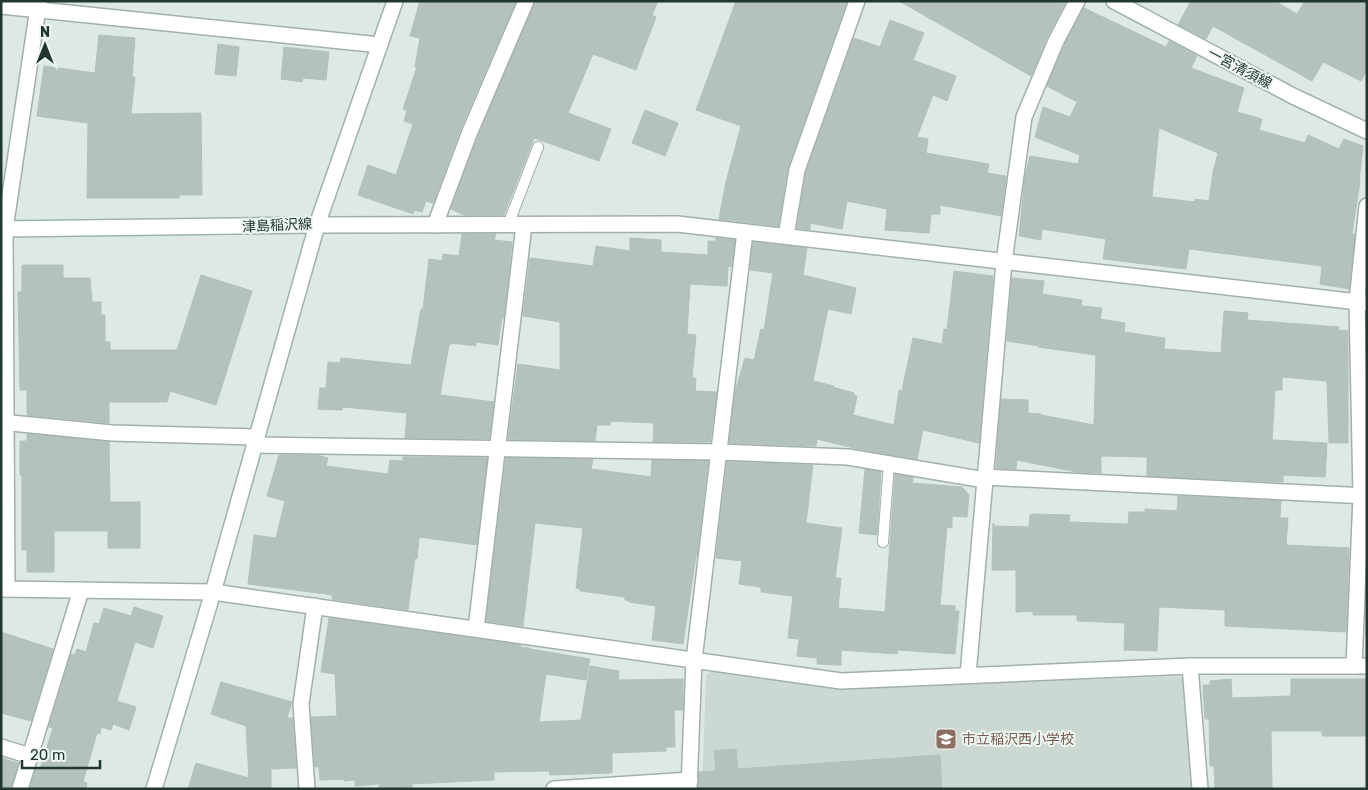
<svg xmlns="http://www.w3.org/2000/svg" width="1368" height="790" viewBox="0 0 1368 790" font-family="Rubik,'Noto Sans JP',sans-serif">
<rect width="100%" height="100%" fill="#dee9e3"/>
<path fill="#ccd8d2" d="M712,671L843,689L1180,676L1185,682L1192,789H702L706,675Z"/>
<g fill="#b3c3bc" stroke="#b1c2ba" fill-rule="evenodd">
<path d="M420,1H516L460,130L433,203L426,201L422,212L414,210L413,214L358,195L368,165L396,175L413,124L404,121L407,111L403,109L417,67H415L420,38L410,36Z"/>
<path d="M535,1H658L652,15L656,17L636,70L593,54L568,113L611,129L599,161L534,138L504,215H464L451,209L478,137Z"/>
<path d="M736,1H847L788,167L778,226L719,219L726,182L741,126L696,110Z"/>
<path d="M899,1H1066L1047,37L1031,76Z"/>
<path d="M1191,1H1275L1297,14L1305,1H1367V70L1361,81L1323,62L1312,81L1213,26L1206,39L1178,25Z"/>
<path d="M1084,8L1166,47L1169,41L1197,56L1191,68L1244,88L1237,112L1262,119L1259,130L1305,143L1308,135L1339,149L1344,139L1363,146L1359,181H1360L1352,234H1355L1349,289L1320,284L1322,266L1189,249L1186,269L1103,259L1106,239L1042,229L1041,240L1019,236L1025,177L1030,156L1078,164L1080,155L1035,137L1043,107L1070,117L1077,102L1047,86L1064,45ZM1159,128L1218,153L1213,172L1209,201L1195,199V202L1152,197Z"/>
<path d="M890,20L924,33L913,60L956,76L947,101L933,95L917,137L928,139L926,153L989,164L987,173L1006,176L1001,216L940,205V214H931L929,233L885,230L887,209L847,201L842,229L810,223V230L797,228L806,172L854,38L880,47Z"/>
<path d="M99,35L135,38L132,77H135L131,114L201,113L202,195H179V198H87L88,123L37,116L44,66L95,73Z"/>
<path d="M218,44L239,47L236,76L215,74Z"/>
<path d="M284,47L329,52L326,80L303,78L302,82L281,79Z"/>
<path d="M645,110L678,123L665,156L632,143Z"/>
<path d="M462,234H496L494,240L512,242L504,318H502L498,345L476,342V346L451,343L450,345H449L440,395L494,402L489,439L405,438L407,413L343,407L342,410L318,409L320,388H326L328,362L340,363L341,358L411,365L421,309H423L429,259L442,261L443,254L459,256Z"/>
<path d="M630,238L661,240V252L708,255V241H716V238L735,240L731,267L728,266L727,286L690,284L687,334L696,335L692,378H696L695,391L717,392L710,442H653L654,423L611,421L610,425H597L595,441L508,439L518,364L560,370V322L523,316L530,258L593,266L596,246L630,251Z"/>
<path d="M753,242L807,248L803,275L856,288L851,314L828,309L813,381L834,386L833,387L854,393L853,395L857,396L853,415L894,425L899,390L902,391L913,338L942,344L944,329L947,330L954,271L993,276L979,443L923,430L917,459L858,449L817,439L816,446L729,443L735,392L745,358L754,360L761,329L764,330L773,273L750,270Z"/>
<path d="M22,265H63V278H90L92,302H101V315H105V342H110V350H177L201,275L252,291L216,405L170,391L167,402H109V423L27,415V390H20L18,292H22Z"/>
<path d="M1012,278L1044,281L1042,294L1082,300L1081,306L1102,308L1100,319L1125,323L1124,332L1165,338L1164,349L1221,353L1224,311L1248,313L1247,320L1339,327L1338,330L1348,331V443H1329L1327,381L1282,377V390H1275L1272,440L1327,443L1325,477L1283,475V482L1147,476V457L1101,456V473L1077,472L1017,460L1016,469L996,468L1001,399L1028,400V413L1041,414V415L1094,425L1096,355L1038,347L1039,346L1007,341Z"/>
<path d="M27,434L109,442L110,502H140V548H108V531H54V572H27V550H22V475H20V441H27Z"/>
<path d="M279,455H317L328,458L326,466L388,474L390,460L403,461V457L487,458L477,545L419,537L417,559L415,558L408,610L332,599L333,595L248,584L254,535L276,538L285,501L267,496Z"/>
<path d="M506,458L593,459L591,469L651,477L652,460L708,461L697,556H696L683,644L652,640L656,606L629,602L630,601L625,600V597L580,591V589L576,588L583,528L535,523L523,626L486,621Z"/>
<path d="M727,462L813,465L806,523L842,528L835,578H841L838,608L885,612L895,474L913,477L912,483L962,487L969,495L967,517L952,516V528L947,527L940,605L955,606V611H959L955,654L898,650L897,654L841,650V665L817,664V658L797,656L799,639L788,638L793,596L761,592V587L739,584L742,561L716,558Z"/>
<path d="M865,469L881,472L877,535L859,533Z"/>
<path d="M1178,496L1281,501L1280,518H1288L1286,545L1349,548L1346,632L1225,626V610L1159,607L1157,651L1124,650L1125,623L1077,621V615H1033V611L1016,612V570H992L993,523L995,526L1029,527L1030,515L1033,514L1070,515L1069,522L1128,524L1129,512H1145V509L1177,511Z"/>
<path d="M134,607L163,616L153,648L135,642L117,701L136,707L129,730L113,724L111,730L101,727L100,734L97,733L83,782L87,783L86,789H30L36,768L40,769L53,728L49,727L71,654L75,655L77,649L86,652L94,623L99,624L104,608L131,616Z"/>
<path d="M329,618L521,645L520,647L530,648V649L590,659L586,680L546,674L539,722L581,720L590,666L619,671L618,680L683,679V710H674L675,747H666V751L612,753V773L550,775L549,771L494,772V780L412,784V787L392,788H379V784L355,786V780L344,781V779L320,780L319,767H315L311,717L337,716L335,674L321,672Z"/>
<path d="M1,632L53,649L31,721L1,713Z"/>
<path d="M1231,679L1232,698L1291,696V679H1367V736H1322V731H1271L1272,789L1215,788L1214,766H1210L1209,719H1205L1203,685H1210V681Z"/>
<path d="M221,682L292,702L287,718H293L296,768L271,769V789H188L196,763L249,778L246,726L211,714Z"/>
<path d="M736,749L738,769L940,755L942,789H698L699,772L716,771L714,751Z"/>
<path d="M1,758L18,763L11,789H1Z"/>
</g>
<g fill="none" stroke-linecap="round" stroke-linejoin="round">
<g stroke="#a1b0aa" stroke-width="12">
<g id="lane">
<path d="M508,225L538,147"/>
<path d="M883,542L889,464"/>
</g>
</g>
<g stroke="#a1b0aa" stroke-width="18">
<g id="street">
<path d="M1,6L380,45"/>
<path d="M317,225L677,224L1367,303"/>
<path d="M435,225L469,134L526,1"/>
<path d="M786,236L797,170L857,1"/>
<path d="M1,422L112,433L257,437"/>
<path d="M254,445L719,452L848,457L985,480"/>
<path d="M985,477L1367,496"/>
<path d="M1,589L213,592L841,681L1190,666H1367"/>
<path d="M7,589L5,229L39,1"/>
<path d="M476,629L524,225"/>
<path d="M1190,666L1200,789"/>
<path d="M1354,666L1361,496L1357,301L1367,206"/>
<path d="M968,675L1004,262L1024,117L1056,41L1077,1"/>
<path d="M1,747L30,756"/>
<path d="M20,789L81,590"/>
<path d="M307,789L301,704L315,606"/>
<path d="M554,789L690,780"/>
<path d="M689,789L694,660L745,232"/>
</g>
</g>
<g stroke="#9eb4ab" stroke-width="18">
<g id="secondary">
<path d="M1114,1L1293,96L1367,131"/>
<path d="M1,229L317,225"/>
<path d="M154,789L213,592L317,225L395,1"/>
</g>
</g>
<use href="#lane" stroke="#fff" stroke-width="10"/>
<use href="#street" stroke="#fff" stroke-width="15"/>
<use href="#secondary" stroke="#fff" stroke-width="15"/>
</g>
<defs>
<g id="school-square" transform="scale(1.125)"><rect x="-9" y="-9" width="18" height="18" rx="4" fill="#8d6e63" stroke="#eef6f1"/><path d="M0-5L7-2L0 1L-7-2ZM-4 1L0 2.5L4 1V4Q0 6-4 4Z" fill="#fff"/></g>
</defs>
<g fill-rule="evenodd">
<use href="#school-square" x="946" y="739"/>
</g>
<g text-anchor="middle" stroke-width="4" stroke-linejoin="round" paint-order="stroke">
<g font-size="14" fill="#203730" stroke="#eef6f1">
<text transform="translate(1240 68) rotate(28)" y="5">一宮清須線</text>
<text transform="translate(277 225) rotate(-3)" y="5">津島稲沢線</text>
</g>
<g font-size="14" fill="#785e54" stroke="#eef6f1" text-anchor="start">
<text x="962" y="744">市立稲沢西小学校</text>
</g>
</g>
<rect width="1368" height="790" fill="none" stroke="#203730" stroke-width="5"/>
<g transform="translate(45 45)" stroke="#eef6f1" stroke-width="4" paint-order="stroke">
<path d="M0-4L9 19L0 12L-9 19Z" fill="#203730"/>
<text y="-8" font-size="14" font-weight="bold" text-anchor="middle" fill="#203730">N</text>
</g>
<path d="M22 760v8h78v-8" fill="none" stroke="#203730" stroke-width="2.5"/>
<text x="30" y="760" font-size="15" fill="#203730" stroke="#eef6f1" stroke-width="4" paint-order="stroke">20 m</text>
</svg>
